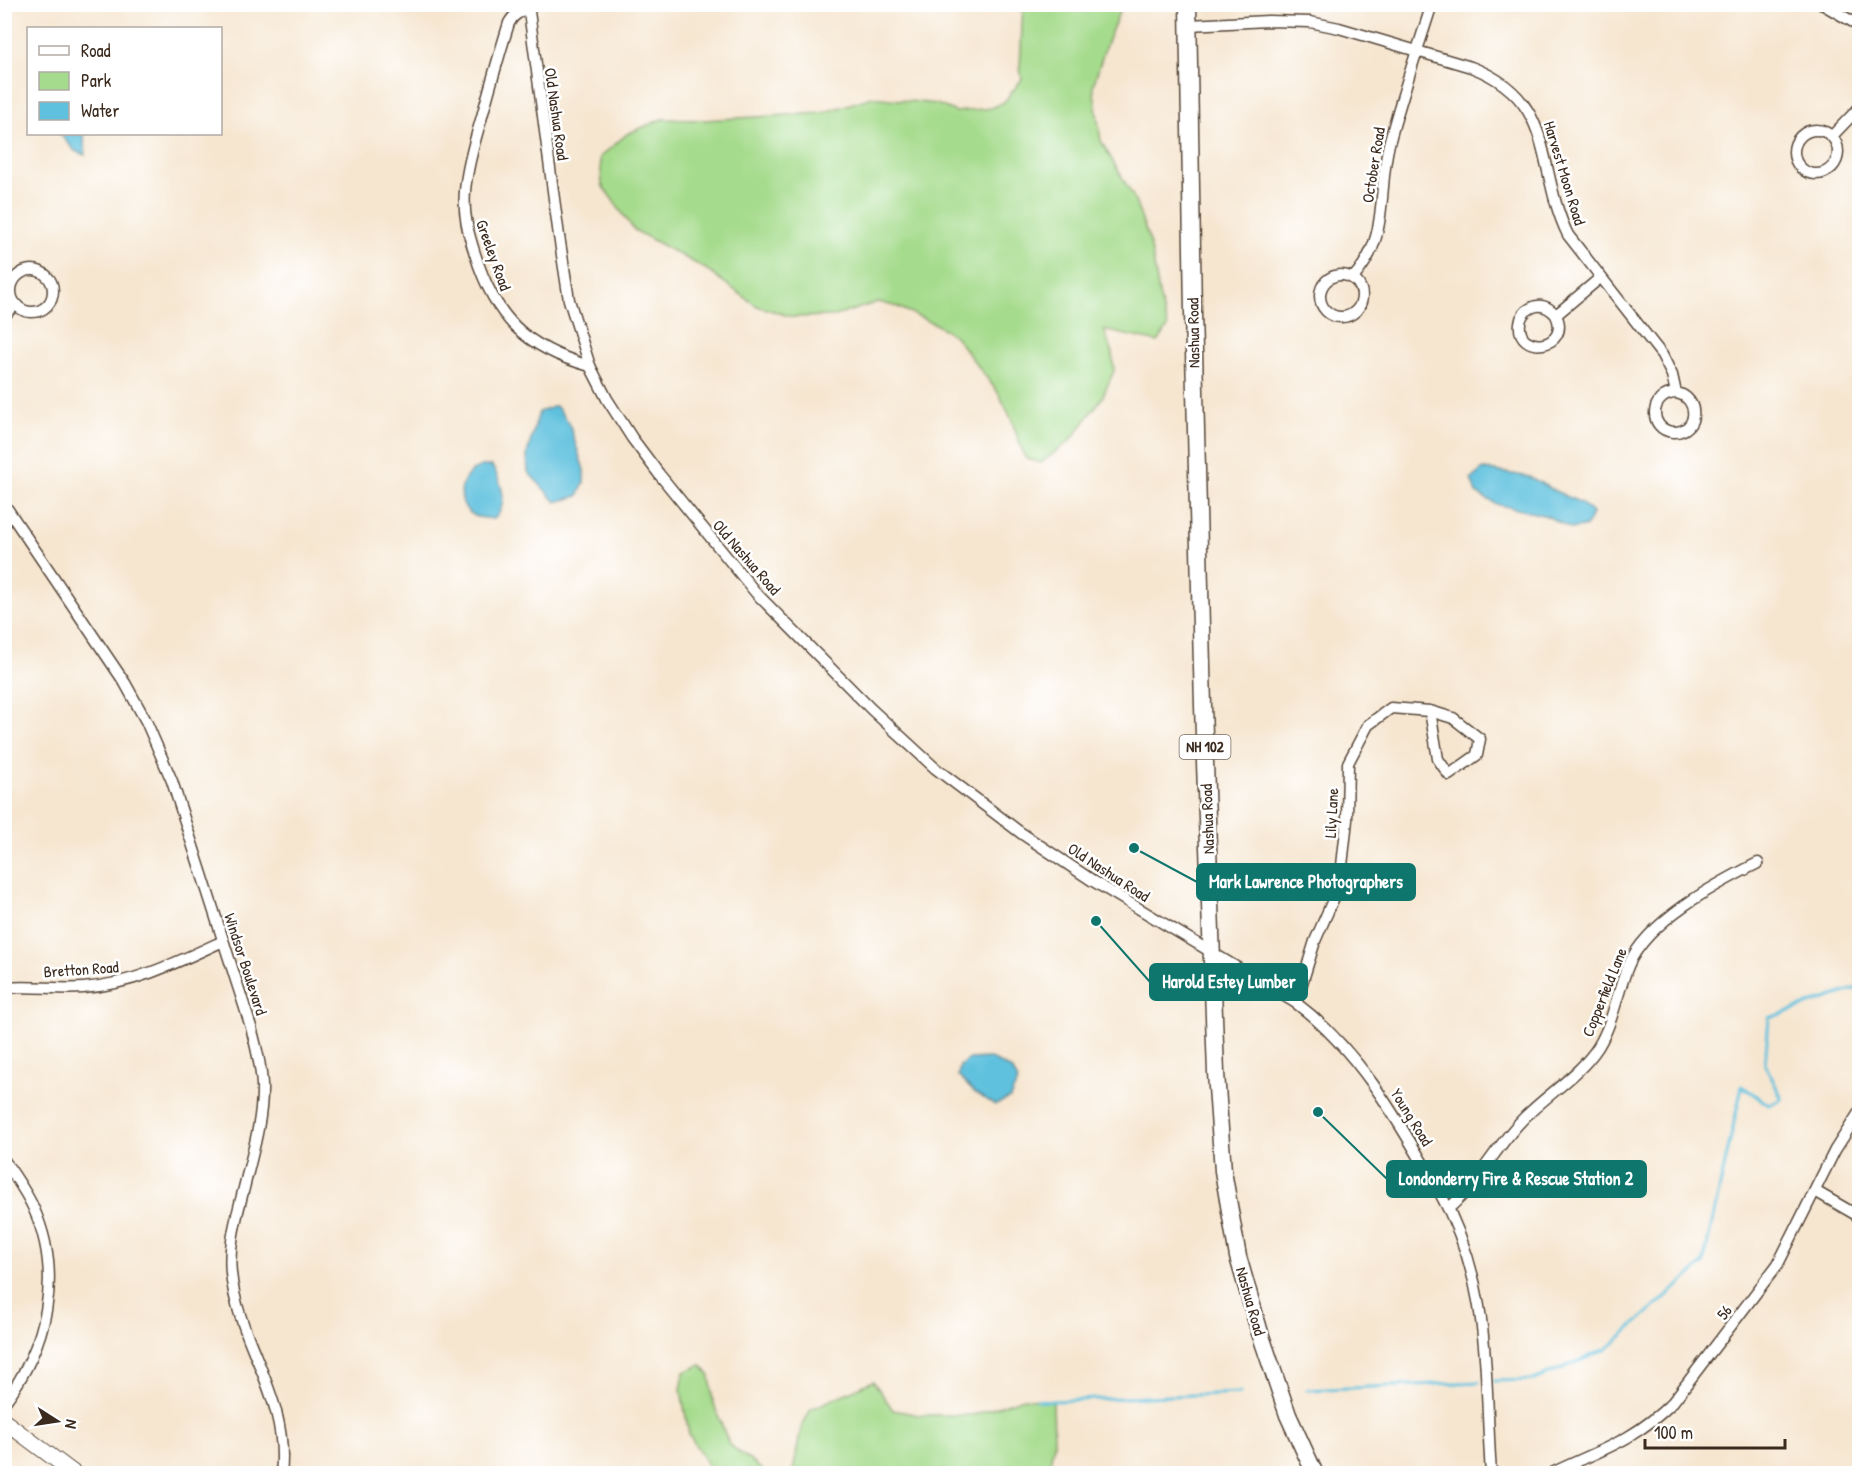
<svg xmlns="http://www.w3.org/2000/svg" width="1864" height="1478" viewBox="0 0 1864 1478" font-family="'Patrick Hand',sans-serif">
<rect width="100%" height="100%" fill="#fff"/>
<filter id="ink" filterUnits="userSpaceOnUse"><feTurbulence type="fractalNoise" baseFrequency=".0167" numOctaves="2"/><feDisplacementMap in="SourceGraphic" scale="12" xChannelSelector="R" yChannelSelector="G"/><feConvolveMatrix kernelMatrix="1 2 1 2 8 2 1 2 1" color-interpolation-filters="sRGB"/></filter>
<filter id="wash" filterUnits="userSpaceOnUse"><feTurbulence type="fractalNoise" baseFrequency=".008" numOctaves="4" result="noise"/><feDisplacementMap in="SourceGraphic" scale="24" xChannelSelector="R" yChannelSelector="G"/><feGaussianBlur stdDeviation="1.35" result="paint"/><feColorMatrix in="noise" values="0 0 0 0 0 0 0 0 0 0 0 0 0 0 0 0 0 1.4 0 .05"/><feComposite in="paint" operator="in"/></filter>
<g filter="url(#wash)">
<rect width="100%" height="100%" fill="#f6e6d0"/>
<g fill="#a5db8c" stroke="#708255" stroke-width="1.5">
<path d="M1023,5H1122L1106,45L1093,86L1101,141L1133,196L1150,242L1160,299L1168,327L1158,342L1104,330L1112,353L1114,371L1102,398L1071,440L1041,463L1025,458L1010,416L999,394L955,336L935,324L898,307L878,302L835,316L792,317L757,306L704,268L634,230L602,185L600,157L627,134L662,119L704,120L822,113L872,97L937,104L956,112L991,108L1004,102L1022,79L1020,68Z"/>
<path d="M701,1365L710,1376L713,1402L729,1444L766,1473H712L689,1434L681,1390L684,1372Z"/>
<path d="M873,1381L893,1410L919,1415H973L1024,1398L1053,1401L1054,1444L1048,1473H783L793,1471L801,1428L811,1409Z"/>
</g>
<g fill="#5fc1de" stroke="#4d767e" stroke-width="1.5">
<path d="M60,134H84L85,155L75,151Z"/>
<path d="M556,406L569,423L584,470V483L578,496L556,502L528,472L527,454L539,412Z"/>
<path d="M481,466H492C502,483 510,504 494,519C489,518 480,518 475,516C459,509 457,485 469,474C472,471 477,468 481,466Z"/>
<path d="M1483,469L1530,477L1557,492L1581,503L1592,513L1587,526L1571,529L1547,516L1496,504L1476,493L1471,479Z"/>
<path d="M990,1058L1012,1070L1018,1080L1010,1098L995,1105L976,1094L958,1076L960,1066L969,1059Z"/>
</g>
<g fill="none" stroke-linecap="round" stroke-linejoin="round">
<g stroke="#5fc1de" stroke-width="3">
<path d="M1494,1381L1534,1380L1607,1349L1703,1264L1742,1086L1769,1105L1782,1099L1765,1064L1769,1018L1860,987"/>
<path d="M1307,1390L1479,1382"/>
<path d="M1037,1400L1053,1401L1240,1393"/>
</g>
</g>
</g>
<g filter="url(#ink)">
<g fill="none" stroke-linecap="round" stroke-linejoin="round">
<g stroke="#574639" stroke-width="13">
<g id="street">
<path d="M528,4L559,236L569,300L590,366L607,399L632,438L659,474L756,593L871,709L935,768L1021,833L1093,881L1296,1003C1361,1052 1400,1124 1440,1193C1492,1286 1484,1372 1491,1474"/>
<path d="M1822,4L1860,26"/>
<path d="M528,10C519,12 514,14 509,23C499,55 490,87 481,120C474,143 467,167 465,191C463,214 468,233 475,254C495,318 526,348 590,366"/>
<path d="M1189,25L1268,21L1310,22L1339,28L1471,67C1558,100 1535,168 1568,235L1662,355L1672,375L1676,393C1649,394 1648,430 1673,432C1699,433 1700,397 1676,393"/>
<circle cx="1816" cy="152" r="22"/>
<path d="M1832,136L1860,107"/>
<circle cx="32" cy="291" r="21"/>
<circle cx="1341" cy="296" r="21"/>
<path d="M1353,278C1390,238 1377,193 1389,144C1401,97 1417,51 1432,4"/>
<path d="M1556,315C1549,307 1540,303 1531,308C1525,311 1521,316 1520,323C1516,356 1572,349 1556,315L1600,278"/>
<path d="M4,316L16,304"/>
<path d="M4,504L125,683L146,721L172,781L251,1027C256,1046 261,1065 262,1085C263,1119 252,1155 244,1188C237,1215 228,1245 231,1273C238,1345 290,1396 281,1474"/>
<path d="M4,988C31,985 57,990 83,988C134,984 178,962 223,941"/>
<path d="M1296,1003L1315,941L1340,884L1347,820L1348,763L1368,725L1391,708L1430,711L1453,718L1480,739L1477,755L1449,775L1438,759L1430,711"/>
<path d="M4,1160C14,1175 25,1190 33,1207C64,1275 47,1346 4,1403"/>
<path d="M1815,1191L1860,1217"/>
<path d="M1449,1208C1478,1183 1495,1148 1522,1120C1545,1096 1580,1075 1598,1047C1613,1023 1617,993 1628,966C1647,921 1716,884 1758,863"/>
<path d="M1550,1474C1599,1450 1631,1443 1672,1403L1778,1264L1835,1150L1860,1111"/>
</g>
</g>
<g stroke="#574639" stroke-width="17">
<path id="secondary" d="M4,1421L75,1474"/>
</g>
<g stroke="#574639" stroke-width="19">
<path id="primary" d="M1188,4L1193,312L1203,706L1216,1073L1223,1171L1238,1257L1260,1333L1288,1415L1315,1474"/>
</g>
<use href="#street" stroke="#fff" stroke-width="10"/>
<use href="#secondary" stroke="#fff" stroke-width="15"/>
<use href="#primary" stroke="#fff" stroke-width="16"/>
</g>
</g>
<g text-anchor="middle" stroke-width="5" stroke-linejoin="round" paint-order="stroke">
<rect fill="#fff" stroke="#766a62" stroke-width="1.5" x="1179.5" y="735" width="51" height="24" rx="4.5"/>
<g font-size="15" font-weight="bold" fill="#3b2a1e">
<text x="1205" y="752">NH 102</text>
</g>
<g font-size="16" fill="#3b2a1e" stroke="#fff">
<text transform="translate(557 114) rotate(82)" y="6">Old Nashua Road</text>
<text transform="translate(1373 165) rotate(-81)" y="6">October Road</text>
<text transform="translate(1565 173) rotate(73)" y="6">Harvest Moon Road</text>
<text transform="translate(494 255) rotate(70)" y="6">Greeley Road</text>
<text transform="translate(1193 333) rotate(-91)" y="6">Nashua Road</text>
<text transform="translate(747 557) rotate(49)" y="6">Old Nashua Road</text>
<text transform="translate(1331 813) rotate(-87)" y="6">Lily Lane</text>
<text transform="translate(1207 819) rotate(-92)" y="6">Nashua Road</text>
<text transform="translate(1109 872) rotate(33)" y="6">Old Nashua Road</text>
<text transform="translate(246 964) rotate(72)" y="6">Windsor Boulevard</text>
<text transform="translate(81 969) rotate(-4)" y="6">Bretton Road</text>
<text transform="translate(1604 992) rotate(-68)" y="6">Copperfield Lane</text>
<text transform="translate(1412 1117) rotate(58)" y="6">Young Road</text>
<text transform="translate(1251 1301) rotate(74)" y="6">Nashua Road</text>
<text transform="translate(1724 1312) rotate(-52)" y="6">56</text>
</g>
</g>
<path fill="none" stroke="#0f766e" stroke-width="2" d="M1134 848L1197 882M1096 921L1150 982M1318 1112L1387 1179"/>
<g fill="#0f766e" stroke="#fff" stroke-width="2">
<circle cx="1134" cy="848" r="6"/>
<circle cx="1096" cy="921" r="6"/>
<circle cx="1318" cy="1112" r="6"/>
</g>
<g fill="#0f766e" stroke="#0f766e" stroke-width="2">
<rect x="1197" y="864" width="218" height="36" rx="6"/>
<rect x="1150" y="964" width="157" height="36" rx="6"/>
<rect x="1387" y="1161" width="259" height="36" rx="6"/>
</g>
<g font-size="18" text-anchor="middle" font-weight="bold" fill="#fff">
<text x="1306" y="888">Mark Lawrence Photographers</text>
<text x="1229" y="988">Harold Estey Lumber</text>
<text x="1516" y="1185">Londonderry Fire &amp; Rescue Station 2</text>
</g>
<rect width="1864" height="1478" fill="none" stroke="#fff" stroke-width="24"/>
<rect x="27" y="27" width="195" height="108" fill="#ffffff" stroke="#b1aaa5" stroke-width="1.5"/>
<rect x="39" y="46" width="30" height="9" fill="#ffffff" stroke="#b1aaa5" stroke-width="1.5"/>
<text x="81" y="57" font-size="18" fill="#3b2a1e">Road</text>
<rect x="39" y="72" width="30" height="18" fill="#a5db8c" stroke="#b1aaa5" stroke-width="1.5"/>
<text x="81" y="87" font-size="18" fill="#3b2a1e">Park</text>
<rect x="39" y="102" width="30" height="18" fill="#5fc1de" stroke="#b1aaa5" stroke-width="1.5"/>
<text x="81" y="117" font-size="18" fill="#3b2a1e">Water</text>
<g transform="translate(57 1421) rotate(102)" stroke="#ffffff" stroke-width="4.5" paint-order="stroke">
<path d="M0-4.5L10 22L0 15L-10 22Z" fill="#3b2a1e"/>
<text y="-9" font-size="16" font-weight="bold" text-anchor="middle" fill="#3b2a1e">N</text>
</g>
<path d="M1645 1439v9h140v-9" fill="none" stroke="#3b2a1e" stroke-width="3"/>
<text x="1654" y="1439" font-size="18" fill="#3b2a1e" stroke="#ffffff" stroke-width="4.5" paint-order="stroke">100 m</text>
</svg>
